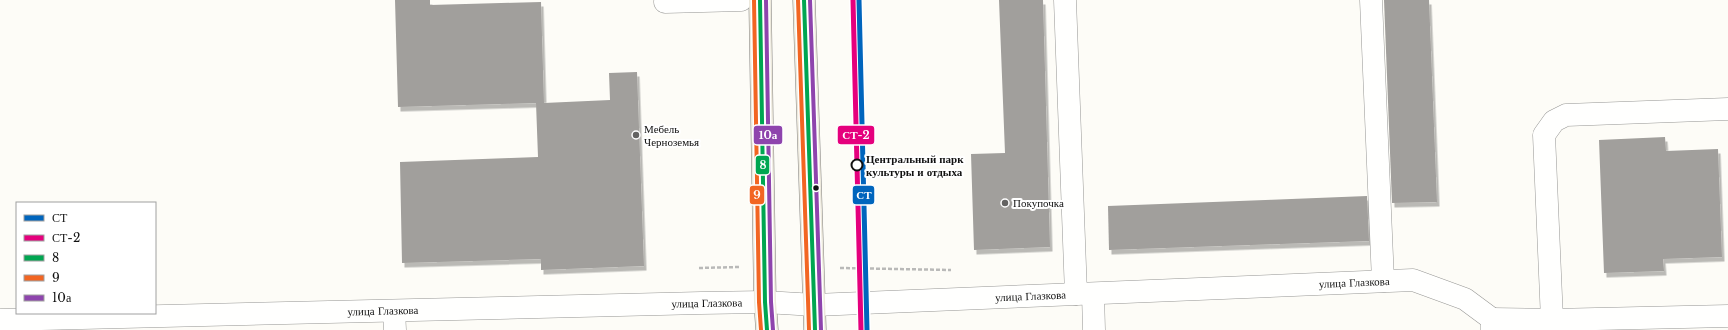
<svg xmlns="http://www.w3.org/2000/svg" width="1728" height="330" viewBox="0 0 1728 330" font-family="'Libre Baskerville',serif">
<defs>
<filter id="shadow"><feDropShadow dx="2.5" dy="4.5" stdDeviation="0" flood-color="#0004"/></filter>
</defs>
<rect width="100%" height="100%" fill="#fdfcf7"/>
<g fill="#a19f9c" filter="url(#shadow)">
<path d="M395,0H430V5L541,2L544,103L610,100L609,73L637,72L644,266L541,270V259L402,263L400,162L538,157L536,103L398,107Z"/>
<path d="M999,0H1043L1050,247L974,250L971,154L1005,153Z"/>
<path d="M1384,0H1429L1437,202L1392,203Z"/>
<path d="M1665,137L1666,151L1718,149L1722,257L1663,259L1664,271L1604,273L1599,140Z"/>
<path d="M1367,196L1369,241L1109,250L1108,206Z"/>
</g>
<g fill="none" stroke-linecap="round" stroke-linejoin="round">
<g stroke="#979795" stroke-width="23">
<g id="minor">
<path d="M1065,0L1076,294"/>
<path d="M1371,0L1383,281"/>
<path d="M665,2L741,0"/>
<path d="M1093,294L1094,330"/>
<path d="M394,311L395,330"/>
<path d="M1492,319L1552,320L1728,316"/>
<path id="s1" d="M0,320L701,303L765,302L815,305L1413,280L1465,299L1492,319V330"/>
<path d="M1556,330L1552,320L1544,135L1554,121L1566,115L1728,109"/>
</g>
</g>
<g stroke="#858482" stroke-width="23">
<g id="major">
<path d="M760,0L765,302L767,330"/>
<path d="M804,0L815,330"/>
</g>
</g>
<g stroke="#b9b9b8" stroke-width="2.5" stroke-dasharray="4 2" stroke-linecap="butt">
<path d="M699,268L739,267"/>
<path d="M840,268L951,270"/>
</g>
<use href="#minor" stroke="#fffffe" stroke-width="22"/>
<use href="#major" stroke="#ede9dc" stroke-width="22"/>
<g stroke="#fff" stroke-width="7">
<g id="bus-1">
<path d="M760,0L765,302L767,330"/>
<path d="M804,0L815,330"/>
</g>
</g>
<g stroke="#fff" stroke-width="7">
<g id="bus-2">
<path d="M754,0L759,302L761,330"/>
<path d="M798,0L809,330"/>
</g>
</g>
<g stroke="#fff" stroke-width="7">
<g id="bus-3">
<path d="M766,0L771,302L773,330"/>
<path d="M810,0L821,330"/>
</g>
</g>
<use href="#bus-1" stroke="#00a651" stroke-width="4"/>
<use href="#bus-2" stroke="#f26522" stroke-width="4"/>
<use href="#bus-3" stroke="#8e44ad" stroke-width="4"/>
<g stroke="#fff" stroke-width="8">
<path id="rail-1" d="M859,0L867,330"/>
</g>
<g stroke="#fff" stroke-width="8">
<path id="rail-2" d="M853,0L861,330"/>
</g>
<use href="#rail-1" stroke="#0065bd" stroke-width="5"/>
<use href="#rail-2" stroke="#e5007d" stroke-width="5"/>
</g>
<g fill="#646362" stroke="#fff" stroke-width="1.5">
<circle cx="636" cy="135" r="4"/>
<circle cx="1005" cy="203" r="4"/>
</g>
<circle fill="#fff" stroke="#111" stroke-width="2" cx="857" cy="165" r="5.5"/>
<circle fill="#111" stroke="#fff" stroke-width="1.5" cx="816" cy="188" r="3.5"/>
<g text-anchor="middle" stroke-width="4" stroke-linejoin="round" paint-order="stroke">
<g font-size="11" fill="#111" stroke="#fff" text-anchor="start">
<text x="644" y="133">Мебель<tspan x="644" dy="13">Черноземья</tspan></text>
<text x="1013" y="207">Покупочка</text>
</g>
<g font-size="11" font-weight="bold" fill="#111" stroke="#fff" text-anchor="start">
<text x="866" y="163">Центральный парк<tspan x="866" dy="13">культуры и отдыха</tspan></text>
</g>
<g font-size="11" fill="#111" stroke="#fff">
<text dy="4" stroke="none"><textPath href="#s1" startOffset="1355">улица Глазкова</textPath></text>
<text dy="4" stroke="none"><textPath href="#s1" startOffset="1031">улица Глазкова</textPath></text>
<text dy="4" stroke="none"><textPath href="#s1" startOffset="707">улица Глазкова</textPath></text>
<text dy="4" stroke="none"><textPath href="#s1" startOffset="383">улица Глазкова</textPath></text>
</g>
</g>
<g stroke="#fff" stroke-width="1.5">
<rect x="837" y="125" width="38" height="20" rx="4" fill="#e5007d"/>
<rect x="753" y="125" width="30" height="20" rx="4" fill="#8e44ad"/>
<rect x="755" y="155" width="15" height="20" rx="4" fill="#00a651"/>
<rect x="852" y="185" width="23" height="20" rx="4" fill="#0065bd"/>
<rect x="749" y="185" width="16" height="20" rx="4" fill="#f26522"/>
</g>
<g font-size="11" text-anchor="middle" font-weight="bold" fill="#fff">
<text x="856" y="139">СТ-2</text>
<text x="768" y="139">10а</text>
<text x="763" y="169">8</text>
<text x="864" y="199">СТ</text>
<text x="757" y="199">9</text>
</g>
<rect x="16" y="202" width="140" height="112" fill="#ffffff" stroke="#a0a0a0"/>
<rect x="24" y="215" width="20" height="6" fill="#0065bd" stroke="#a0a0a0"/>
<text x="52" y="222" font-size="12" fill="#111111">СТ</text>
<rect x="24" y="235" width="20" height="6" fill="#e5007d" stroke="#a0a0a0"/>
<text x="52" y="242" font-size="12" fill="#111111">СТ-2</text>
<rect x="24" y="255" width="20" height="6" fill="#00a651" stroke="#a0a0a0"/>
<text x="52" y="262" font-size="12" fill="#111111">8</text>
<rect x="24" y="275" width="20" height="6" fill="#f26522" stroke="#a0a0a0"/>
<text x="52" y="282" font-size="12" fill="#111111">9</text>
<rect x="24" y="295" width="20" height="6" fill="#8e44ad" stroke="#a0a0a0"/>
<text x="52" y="302" font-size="12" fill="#111111">10а</text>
</svg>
